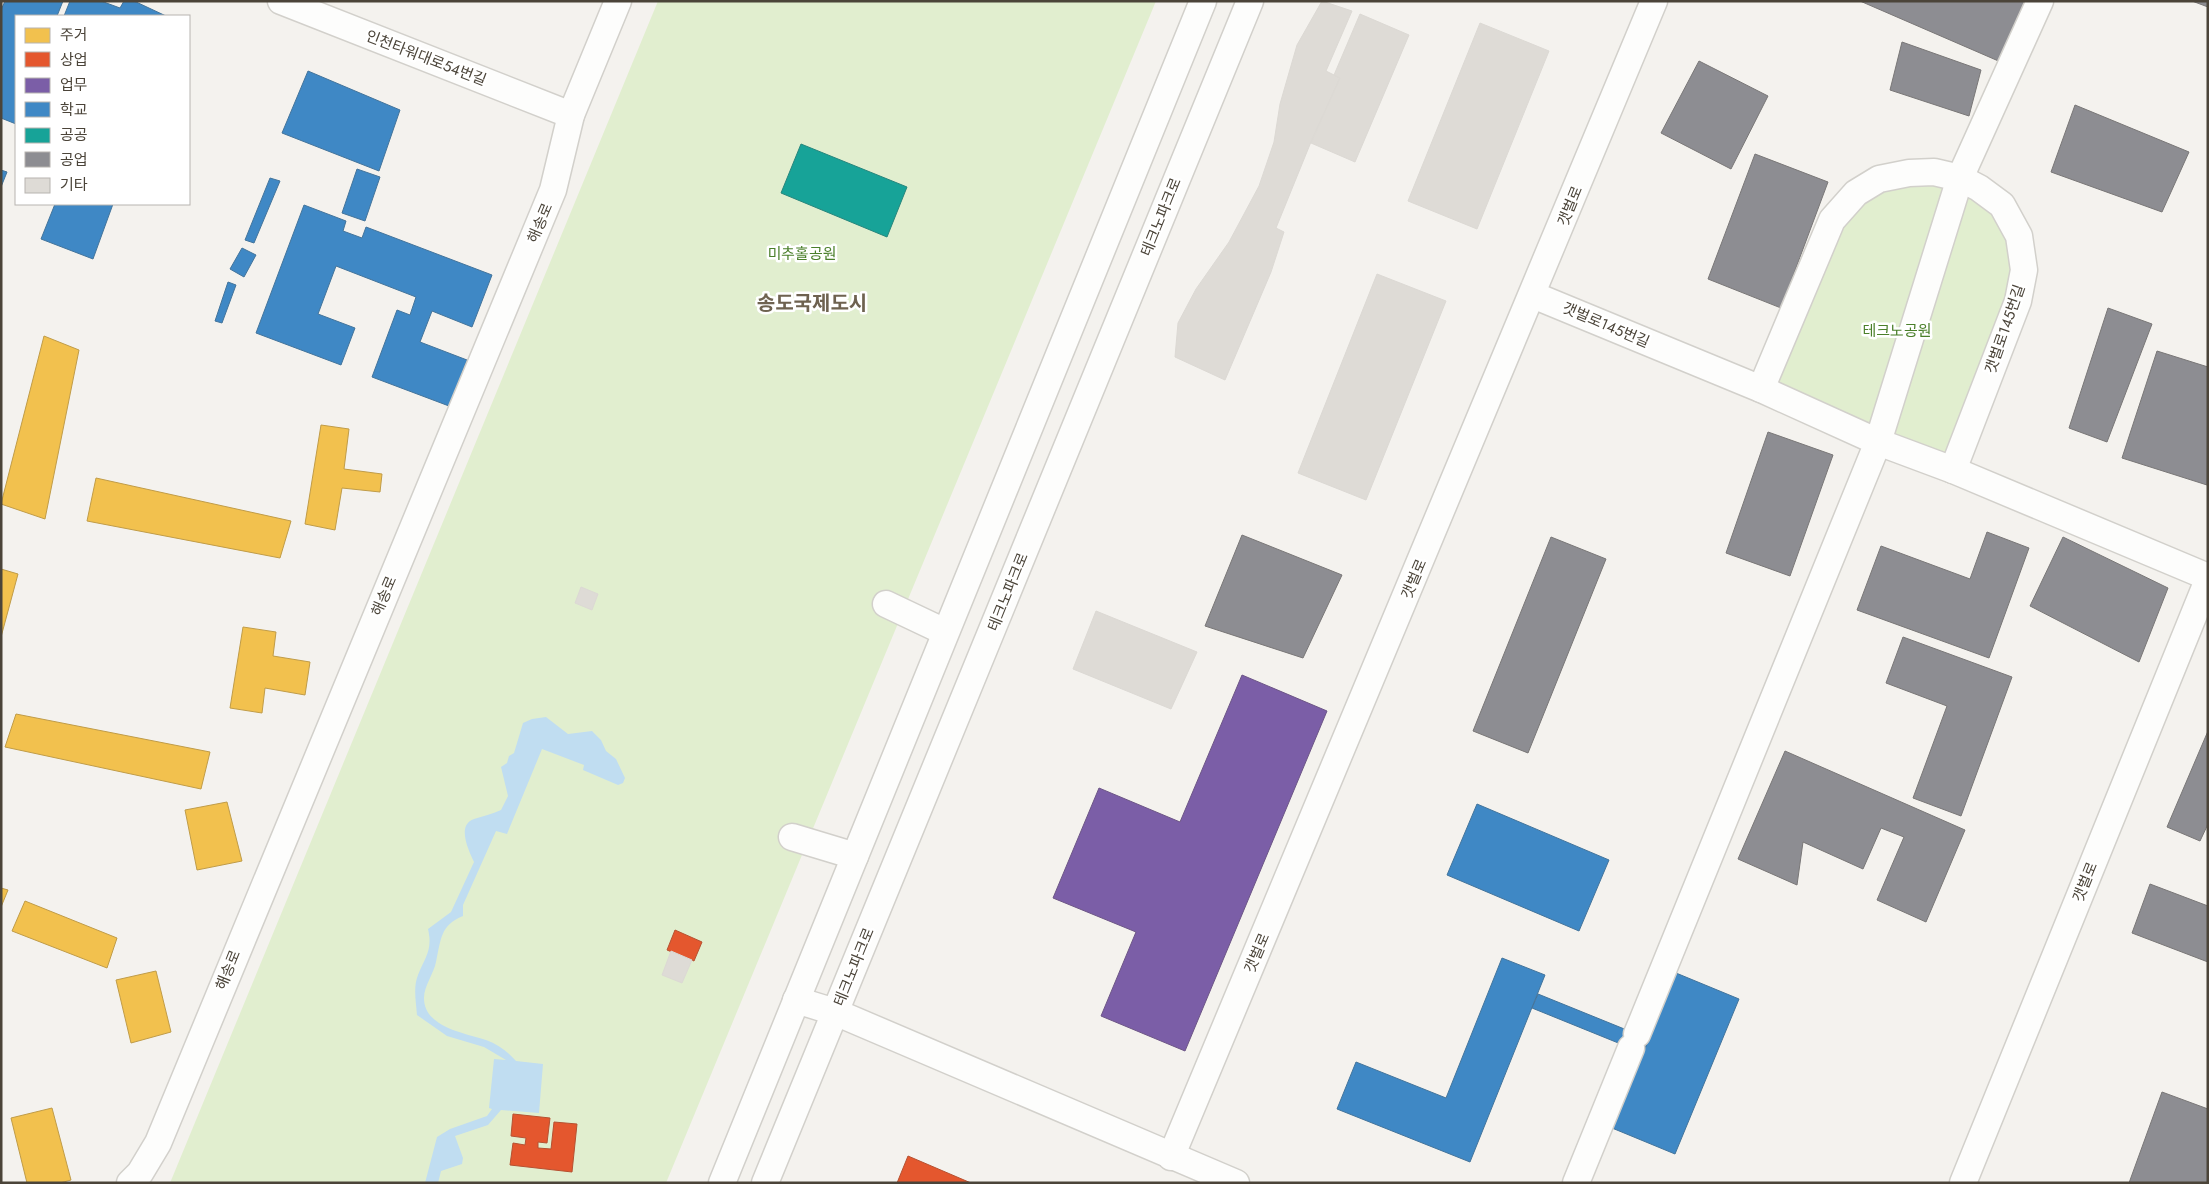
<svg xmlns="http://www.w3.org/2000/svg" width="2209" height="1184" viewBox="0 0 2209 1184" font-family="Jost,'Noto Sans KR',sans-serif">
<rect width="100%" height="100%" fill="#f4f2ee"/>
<g fill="#e1eecf">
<path d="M658,1H1156L666,1183H170Z"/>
<path d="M1879,179L1979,188L2024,270L1953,470L1761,389L1832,220Z"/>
</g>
<path fill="#c0ddf1" d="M546,717L568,734L592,731L601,740L606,751L616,759L625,778L623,783L618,785L583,770L584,765L542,749L507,834L496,831L463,905V916C440,925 441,940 436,962C434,973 424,986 424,998C424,1027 464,1033 486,1040C498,1044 508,1052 516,1061L543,1064L539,1113L501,1110L488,1125L455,1136L463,1158L462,1164L441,1171L438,1183H425L437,1137L450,1129L487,1116L492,1109L489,1108L494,1059L506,1060L484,1047L447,1036L417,1015C416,1002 413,987 418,975C425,957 433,950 428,929L451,912L474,862C469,851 456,825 474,819C483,816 492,814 501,810L508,796L501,767L507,763L509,756L514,753L523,723L532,719Z"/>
<g fill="#f2c14e" stroke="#c09c48">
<path d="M44,336L79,350L45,519L1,504Z"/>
<path d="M321,425L349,429L344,469L382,474L380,492L342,488L335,530L305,524Z"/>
<path d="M96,478L291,521L280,558L87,521Z"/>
<path d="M1,569L18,574L1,637Z"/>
<path d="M243,627L276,632L273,656L310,662L305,695L265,688L262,713L230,708Z"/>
<path d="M16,714L210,752L201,789L5,747Z"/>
<path d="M227,802L242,861L197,870L185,810Z"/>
<path d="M1,888L8,890L1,907Z"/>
<path d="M25,901L117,938L107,968L12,931Z"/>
<path d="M156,971L171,1032L131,1043L116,980Z"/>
<path d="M52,1108L71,1180L60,1183H27L11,1118Z"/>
</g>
<g fill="#e4572e" stroke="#b65131">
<path d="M675,930L702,942L694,961L667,950Z"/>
<path d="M513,1114L550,1118L547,1143L538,1142V1148L551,1149L554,1122L577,1124L572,1172L510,1165L513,1143L525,1145L526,1138L511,1136Z"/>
<path d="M908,1156L971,1183H897Z"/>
</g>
<path fill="#7b5ea7" stroke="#6d5686" d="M1242,675L1327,711L1185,1051L1101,1016L1136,932L1053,898L1099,788L1180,822Z"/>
<g fill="#3f88c5" stroke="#43749b">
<path d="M5,1H63L57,16H16V124L1,118V10Z"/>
<path d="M70,1H101L120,8L124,1H134L166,16H64Z"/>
<path d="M308,71L400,110L379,171L282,133Z"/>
<path d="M357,169L380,177L365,221L342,213Z"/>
<path d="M1,170L7,172L1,187Z"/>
<path d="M270,178L280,181L254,243L245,240Z"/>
<path d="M55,204H113L93,259L41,239Z"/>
<path d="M304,205L346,221L343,231L362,238L366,227L492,275L472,327L432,311L420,342L467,360L449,406L372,377L397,310L410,315L416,297L336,266L318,314L355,328L341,365L256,333Z"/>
<path d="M242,248L256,255L244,277L230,269Z"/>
<path d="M228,282L236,285L222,323L215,321Z"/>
<path d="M1477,804L1609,860L1579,931L1447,875Z"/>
<path d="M1502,958L1545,975L1470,1162L1337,1109L1356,1062L1446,1098Z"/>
<path d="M1676,973L1739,999L1675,1154L1612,1128Z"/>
<path d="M1538,994L1649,1039L1643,1053L1532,1008Z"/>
</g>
<path fill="#17a398" stroke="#27867c" d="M801,144L907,187L887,237L781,193Z"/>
<g fill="#8d8d92" stroke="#797777">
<path d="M1860,1H2033L2010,66Z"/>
<path d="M2192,1H2208V7Z"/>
<path d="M1902,42L1981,70L1969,116L1890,90Z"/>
<path d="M1699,61L1768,96L1731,169L1661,133Z"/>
<path d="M2075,105L2189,152L2162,212L2051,172Z"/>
<path d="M1755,154L1828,182L1781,308L1708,279Z"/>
<path d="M2108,308L2152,324L2107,442L2069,428Z"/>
<path d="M2157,351L2208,367L2207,485L2122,458Z"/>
<path d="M1768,432L1833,455L1790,576L1726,553Z"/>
<path d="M1987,532L2029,548L1989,658L1857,610L1881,546L1970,579Z"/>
<path d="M1242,535L1342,575L1303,658L1205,626Z"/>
<path d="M1551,537L1606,559L1528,753L1473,731Z"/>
<path d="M2063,537L2168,588L2139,662L2030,606Z"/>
<path d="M1903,637L2012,677L1961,816L1913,798L1947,706L1886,683Z"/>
<path d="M2208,731V824L2200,841L2167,827Z"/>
<path d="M1785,751L1965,830L1926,922L1877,900L1904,837L1881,828L1863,869L1803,842L1797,885L1738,859Z"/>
<path d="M2150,884L2208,906V962L2132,933Z"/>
<path d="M2162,1092L2208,1109V1183H2129Z"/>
</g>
<g fill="#dedbd6" stroke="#dcd9d4">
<path d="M1322,1L1352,11L1326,71L1340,78L1313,137L1276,228L1284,232L1271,272L1225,380L1175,357L1178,323L1196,289L1229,242L1259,186L1274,142L1280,104L1297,45Z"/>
<path d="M1360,14L1409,35L1355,162L1311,143L1340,78L1334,75Z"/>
<path d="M1480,23L1549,51L1477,229L1408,201Z"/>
<path d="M1377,274L1446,301L1366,500L1298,473Z"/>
<path d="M581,587L598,594L592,610L575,603Z"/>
<path d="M1096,611L1197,652L1171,709L1073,669Z"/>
<path d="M671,951L692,960L682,983L662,975Z"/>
</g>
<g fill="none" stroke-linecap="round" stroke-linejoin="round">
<g stroke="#d2d0cb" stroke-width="29">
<g id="minor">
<path d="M281,1L571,115"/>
<path d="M1533,295L1761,389L1878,442L1953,470L2208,577"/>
<path d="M1761,389L1832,220L1856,193L1879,179L1909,173L1934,172L1960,178L1979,188L2002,205L2019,236L2024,270L2018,301L1953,470"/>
<path d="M886,604L945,632"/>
<path d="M792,837L855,856"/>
<path d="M796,1000L835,1012L1236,1183"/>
<path d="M1637,1034L1878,442L1960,178L2040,1"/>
<path d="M1171,1157L1654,1"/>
<path d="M130,1183L140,1173L158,1143L553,190L571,115L618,1"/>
<path d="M722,1183L1203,1"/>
<path d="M765,1183L1250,1"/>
<path d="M1576,1183L1631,1048"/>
<path d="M1963,1183L2208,580"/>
</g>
</g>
<use href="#minor" stroke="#fdfdfc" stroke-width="26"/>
</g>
<g text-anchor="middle" stroke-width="5" stroke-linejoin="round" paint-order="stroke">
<g font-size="15" fill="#4b4439" stroke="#fff">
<text transform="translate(426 58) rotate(21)" y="5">인천타워대로54번길</text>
<text transform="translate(1570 206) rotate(-68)" y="5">갯벌로</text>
<text transform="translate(1161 217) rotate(-68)" y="5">테크노파크로</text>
<text transform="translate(540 223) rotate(-67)" y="5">해송로</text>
<text transform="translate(1606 325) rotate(23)" y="5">갯벌로145번길</text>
<text transform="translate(2005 329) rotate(-71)" y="5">갯벌로145번길</text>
<text transform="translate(1414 579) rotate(-67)" y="5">갯벌로</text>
<text transform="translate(1008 592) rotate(-68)" y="5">테크노파크로</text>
<text transform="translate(384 596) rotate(-67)" y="5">해송로</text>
<text transform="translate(2085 882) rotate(-68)" y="5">갯벌로</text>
<text transform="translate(1257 953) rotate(-67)" y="5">갯벌로</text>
<text transform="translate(854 967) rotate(-68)" y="5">테크노파크로</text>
<text transform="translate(228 970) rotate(-68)" y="5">해송로</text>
</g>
<g font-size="15" fill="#4a7f2a" stroke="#fff">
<text x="802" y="259">미추홀공원</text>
<text x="1897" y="336">테크노공원</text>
</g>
<g font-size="20" font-weight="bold" fill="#6e6250" stroke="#fff">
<text x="812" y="310">송도국제도시</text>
</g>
</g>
<rect width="2209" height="1184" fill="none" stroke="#4b4439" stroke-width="5"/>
<rect x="15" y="15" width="175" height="190" fill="#ffffff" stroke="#b7b4b0"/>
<rect x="25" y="28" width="25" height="15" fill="#f2c14e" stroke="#b7b4b0"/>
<text x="60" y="40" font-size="15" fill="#4b4439">주거</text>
<rect x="25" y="52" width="25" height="15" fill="#e4572e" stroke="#b7b4b0"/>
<text x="60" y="65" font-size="15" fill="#4b4439">상업</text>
<rect x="25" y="78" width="25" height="15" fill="#7b5ea7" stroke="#b7b4b0"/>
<text x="60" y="90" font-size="15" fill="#4b4439">업무</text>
<rect x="25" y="102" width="25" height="15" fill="#3f88c5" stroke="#b7b4b0"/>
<text x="60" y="115" font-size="15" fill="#4b4439">학교</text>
<rect x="25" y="128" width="25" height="15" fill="#17a398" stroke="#b7b4b0"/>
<text x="60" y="140" font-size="15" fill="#4b4439">공공</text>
<rect x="25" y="152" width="25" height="15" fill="#8d8d92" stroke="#b7b4b0"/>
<text x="60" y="165" font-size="15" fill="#4b4439">공업</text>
<rect x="25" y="178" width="25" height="15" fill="#dedbd6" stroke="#b7b4b0"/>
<text x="60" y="190" font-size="15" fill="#4b4439">기타</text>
</svg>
